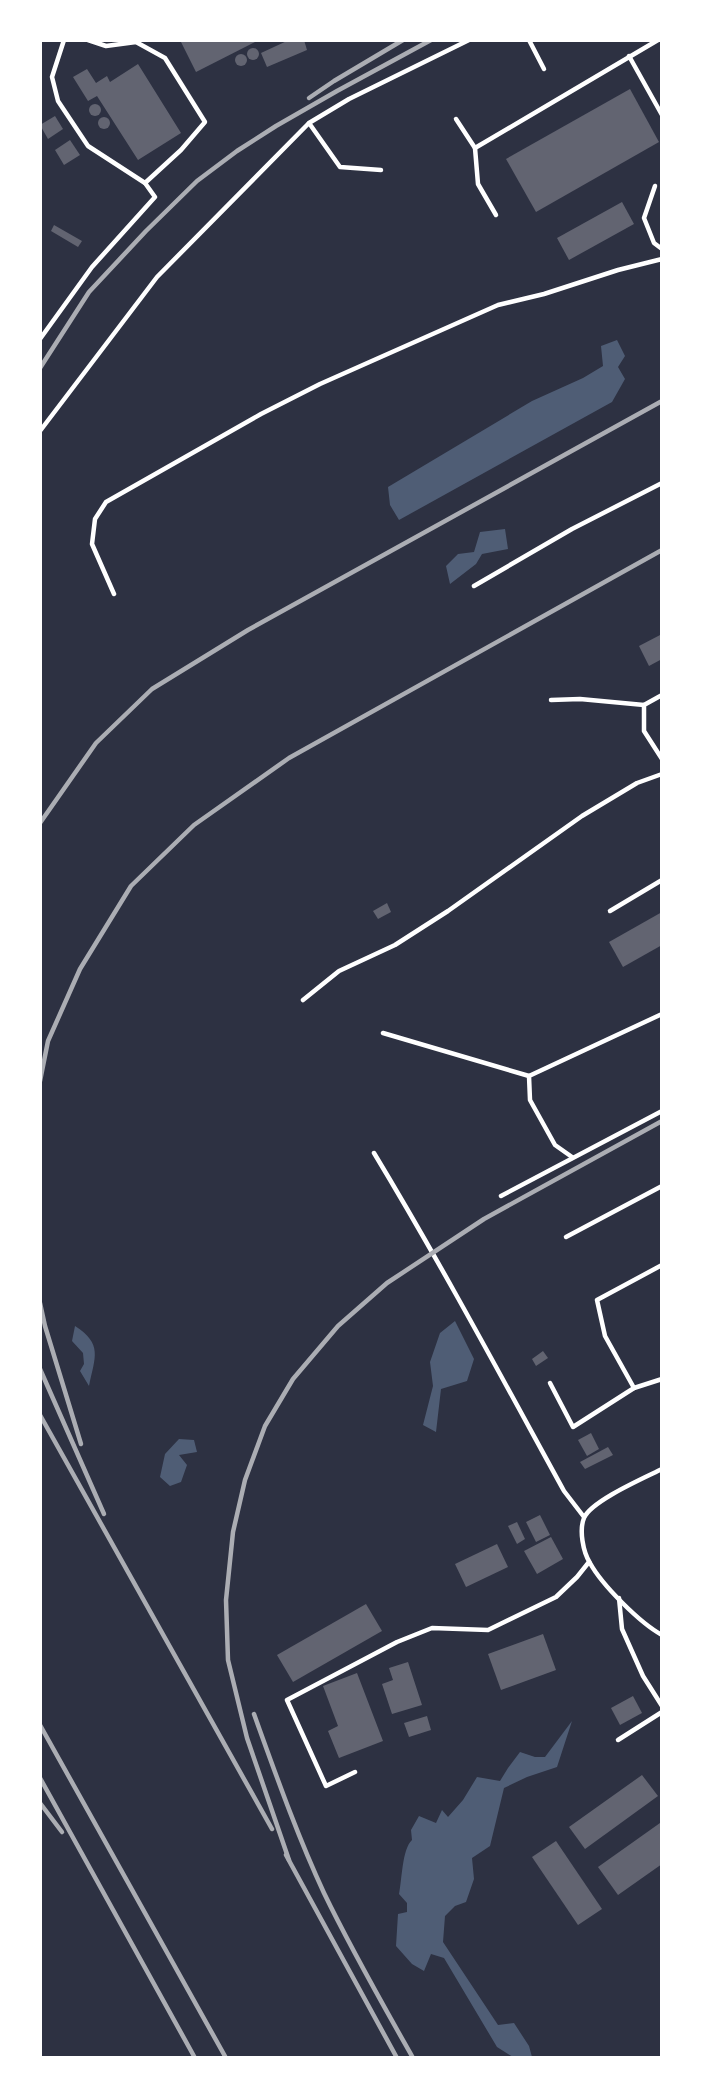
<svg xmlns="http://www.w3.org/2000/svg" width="702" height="2098" viewBox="0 0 702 2098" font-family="'Open Sans',sans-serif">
<rect width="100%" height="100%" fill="#2d3142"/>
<g fill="#4f5d75">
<path d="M617,340L625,356L618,367L625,379L612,402L399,520L390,505L388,487L532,401L583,378L603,366L601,346Z"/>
<path d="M505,529L508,549L482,554L476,564L450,584L446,566L458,554L474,552L480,532Z"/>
<path d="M455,1321L474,1359L467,1381L441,1389L436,1432L423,1425L433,1386L430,1362L440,1333Z"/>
<path d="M75,1326C103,1344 95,1357 89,1386L80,1371L84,1364L83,1353L72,1341Z"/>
<path d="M179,1439L194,1440L197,1452L179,1455L187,1465L181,1482L170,1486L160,1477L165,1454Z"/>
<path d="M572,1721L557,1767L527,1777L504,1788L490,1846L472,1858L474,1879L466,1902L455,1906L445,1916L443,1942L498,2025L514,2023L529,2046L532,2057H513L497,2047L444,1958L431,1954L424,1971L412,1964L396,1946L398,1914L407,1912V1903L399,1894C402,1880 402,1849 412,1840L411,1830L419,1816L436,1823L442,1810L448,1817L463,1800L477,1777L500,1781L508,1768L520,1752L535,1757H545Z"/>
</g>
<g fill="#626471">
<path d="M180,40H259L196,72Z"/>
<path d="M289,40H304L307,50L267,67L261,53Z"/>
<circle cx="253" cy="54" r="6"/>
<circle cx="241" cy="60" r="6"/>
<path d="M138,64L181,133L138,160L97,96L88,101L73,77L87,69L96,83L107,76L110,82Z"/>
<path d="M630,89L659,142L536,212L506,159Z"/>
<circle cx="95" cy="110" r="6"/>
<path d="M55,116L63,129L48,139L40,125Z"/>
<circle cx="104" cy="123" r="6"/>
<path d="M70,140L80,155L64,165L55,150Z"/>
<path d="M622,202L634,224L569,260L557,238Z"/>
<path d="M54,225L82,241L78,247L51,231Z"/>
<path d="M662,634V659L649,666L639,646Z"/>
<path d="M387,903L391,912L378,919L373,911Z"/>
<path d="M662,912V945L623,967L609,942Z"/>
<path d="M543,1351L548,1358L536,1366L532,1359Z"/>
<path d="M591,1433L599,1449L587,1456L578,1440Z"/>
<path d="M608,1447L613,1455L585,1469L580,1462Z"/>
<path d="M540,1515L550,1535L536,1542L526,1522Z"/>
<path d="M517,1522L525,1539L517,1544L508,1526Z"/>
<path d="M551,1537L563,1559L537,1574L524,1551Z"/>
<path d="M497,1544L508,1567L466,1587L455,1564Z"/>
<path d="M366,1604L382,1631L293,1682L277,1655Z"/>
<path d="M543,1634L556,1670L501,1690L488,1654Z"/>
<path d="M408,1662L422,1705L392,1714L382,1684L393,1680L389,1668Z"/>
<path d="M357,1673L383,1741L339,1758L328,1731L338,1726L323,1686Z"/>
<path d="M633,1696L642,1713L620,1725L611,1708Z"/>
<path d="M427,1716L431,1730L409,1737L404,1723Z"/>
<path d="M642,1775L658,1796L585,1849L569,1827Z"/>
<path d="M660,1823L662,1864L618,1895L598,1867Z"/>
<path d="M556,1841L602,1909L578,1925L532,1857Z"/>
</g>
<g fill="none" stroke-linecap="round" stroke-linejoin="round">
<g stroke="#fff" stroke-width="4.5">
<path d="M88,40L106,46L136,42L165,58L205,122L181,150L145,183"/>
<path d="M529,40L544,69"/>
<path d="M629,56L662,115"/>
<path d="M456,119L475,148L478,184L496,215"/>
<path d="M309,123L340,167L381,170"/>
<path d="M475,148L658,40"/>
<path d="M655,186L644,218L654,243L662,249"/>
<path d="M40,339L92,267L155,197L145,183L88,146L58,101L52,77L64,40"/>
<path d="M40,431L157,277L309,123L349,99L469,40"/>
<path d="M474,586L572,529L662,483"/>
<path d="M114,594L92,544L95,519L106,502L261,414L320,384L498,305L544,294L618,270L662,259"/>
<path d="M662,695L644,705V731L662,759"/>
<path d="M551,700L580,699L644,705"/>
<path d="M610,911L662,880"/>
<path d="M303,1000L339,971L395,945L448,911L582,816L637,783L662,774"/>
<path d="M383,1033L529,1076"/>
<path d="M374,1153C441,1264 502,1378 564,1491L584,1517"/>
<path d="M572,1157L555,1145L530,1100L529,1076L662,1014"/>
<path d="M501,1196L662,1111"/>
<path d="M566,1237L662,1186"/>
<path d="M550,1383L573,1427L634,1388L662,1379"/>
<path d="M634,1388L605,1336L597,1300L662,1265"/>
<path d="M662,1469C644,1478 591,1501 584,1518C579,1530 583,1552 590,1563C602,1585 640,1623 662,1635"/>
<path d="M619,1598L622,1629L643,1676L662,1706"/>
<path d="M618,1740L662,1712"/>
<path d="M355,1772L326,1786L287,1700L397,1642L432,1628L488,1630L556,1597L577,1577L589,1562"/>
</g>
<g stroke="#abadb3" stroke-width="4.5">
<path d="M309,98L334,81L403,40"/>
<path d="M40,368L89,292L146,231L197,181L237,151L276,126L337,91L431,40"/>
<path d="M40,823L96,743L152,689L248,630L662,401"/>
<path d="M40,1081L48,1041L80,969L131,886L194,825L289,758L662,550"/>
<path d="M40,1303L45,1326L81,1444"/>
<path d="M40,1369L104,1514"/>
<path d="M40,1415L272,1829"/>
<path d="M254,1714C276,1775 297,1835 324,1893C351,1949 382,2003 413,2058"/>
<path d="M40,1725L226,2058"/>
<path d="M40,1778L195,2058"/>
<path d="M40,1803L62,1832"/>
<path d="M286,1855L397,2058"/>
<path d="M289,1860L247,1738L228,1660L226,1600L233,1532L245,1480L265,1426L293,1379L338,1326L387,1283L484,1219L662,1121"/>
</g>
</g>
<rect width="702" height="2098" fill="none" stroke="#ffffff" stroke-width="84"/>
</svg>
